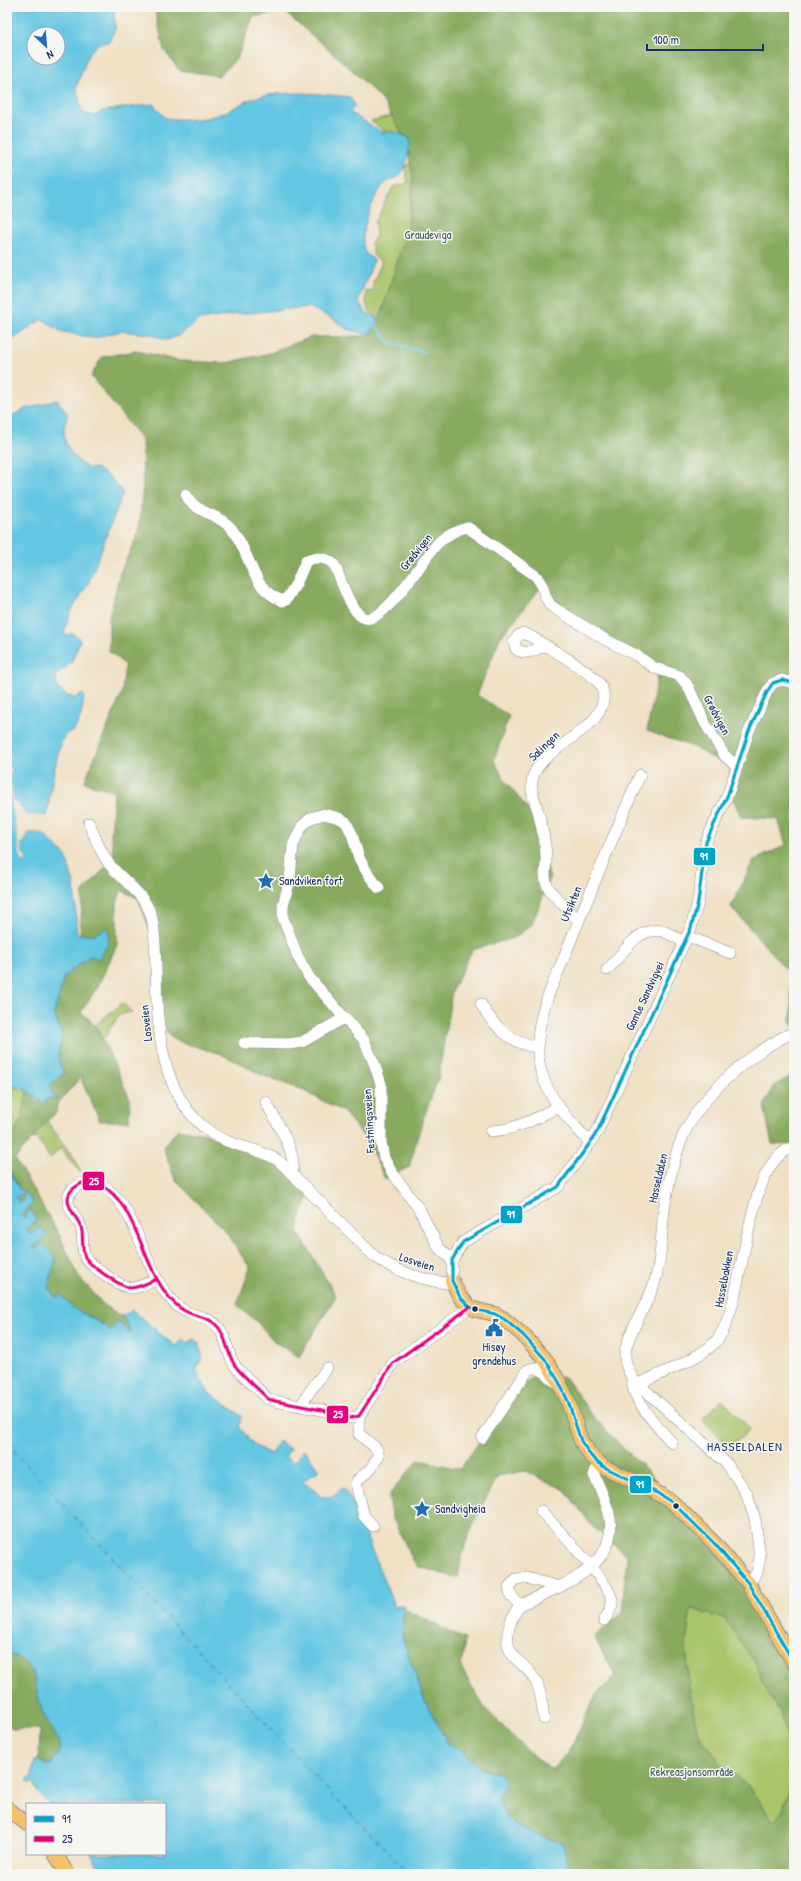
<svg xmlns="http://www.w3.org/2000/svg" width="801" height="1881" viewBox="0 0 801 1881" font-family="'Patrick Hand',sans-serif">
<rect width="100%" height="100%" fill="#f6f6f2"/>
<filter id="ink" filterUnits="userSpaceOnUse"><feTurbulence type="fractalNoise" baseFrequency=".025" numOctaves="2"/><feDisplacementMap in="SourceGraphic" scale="8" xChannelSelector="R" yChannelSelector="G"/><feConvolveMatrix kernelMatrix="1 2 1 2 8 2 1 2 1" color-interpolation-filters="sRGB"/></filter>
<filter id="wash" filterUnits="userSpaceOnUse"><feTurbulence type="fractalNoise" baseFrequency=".012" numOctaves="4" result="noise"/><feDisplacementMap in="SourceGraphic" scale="16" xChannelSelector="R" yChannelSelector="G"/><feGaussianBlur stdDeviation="0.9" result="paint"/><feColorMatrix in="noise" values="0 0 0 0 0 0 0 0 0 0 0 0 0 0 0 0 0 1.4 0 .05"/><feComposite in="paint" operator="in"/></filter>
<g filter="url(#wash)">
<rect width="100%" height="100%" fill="#f0e0c4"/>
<g fill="#aac46a" stroke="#627a64">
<path d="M479,94L384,322C369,314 365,310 366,292L373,291V283L382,262L374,256L371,243L376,236L375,222L393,187L408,183L405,167L418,157L371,121Z"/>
<path d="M122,1003L132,1012L119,1015L105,1037L82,1055L60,1100L46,1120L74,1158L81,1173L60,1148L50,1159L37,1138L30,1139L7,1163V1126L10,1130L14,1119C12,1116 9,1112 8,1108C7,1105 7,1102 7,1099C7,1082 22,1087 32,1094L91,1029Z"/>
<path d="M722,1400L750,1429L730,1448L702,1419Z"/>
<path d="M684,1534L794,1673V1874L627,1687Z"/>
</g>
<g fill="#87aa5e" stroke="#516c5e">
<path d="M154,7H794V1027L791,1022V975L731,907L753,861L786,845L778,819L741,817L731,795L730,767L691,746L647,731L659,668L559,606L542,586L500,638L477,695L509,716L494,760L506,782L531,813L550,879L532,924L516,937L472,950L452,991L438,1079L422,1122L409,1167L385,1179L365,1138L344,1112L304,1091L262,1075L221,1054L177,1041L166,1032L157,988L154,943L139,899L121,890L117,903V945L98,986L81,1012L95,1025L111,1057L130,1099L129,1121H100L82,1082V1076L57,1104L56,1113L48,1120L15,1159L60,1236L79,1277L104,1305L123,1317L131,1330L129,1333L110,1331L104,1325L73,1308L60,1294L57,1298L48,1288C58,1259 50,1268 35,1249C30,1243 31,1235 26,1229L37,1220L27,1216L24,1218L21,1214L33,1203L29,1196L20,1203L16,1197L25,1192L21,1191L7,1167V1143L21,1120L28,1090L43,1103L48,1098L58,1099L50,1091L51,1084L64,1071L60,1066L58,1054L62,1035L54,1014L64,977L90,956L96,934H80L83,892L114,858L111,835L114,791L86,783L85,780L122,693L125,665L109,651V618L120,573L139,531L143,486L142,440L91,376L102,357L136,351L180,361L226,363L270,353L311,337H342L369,335L376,325L383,309L408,225L413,180L409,155L410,138L402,134L383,101L351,69L284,11L253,17L237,58L219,76L179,70L164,50Z"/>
<path d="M794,1074V1145L772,1144L764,1106L774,1086Z"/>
<path d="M178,1129L205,1134L279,1163L309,1197L301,1214L298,1232L336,1296L299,1357L275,1342L256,1321L237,1305L250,1268L227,1233L175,1179L163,1147Z"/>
<path d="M537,1373L566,1378L591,1414L623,1448L646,1469L675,1503L708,1534L794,1653V1772L781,1713L766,1691L755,1663L724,1618L703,1613L691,1608L686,1642L689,1686L697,1731L721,1764L751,1789L773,1821L782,1812L794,1776V1874H571L568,1870L563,1843L534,1835L508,1819L500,1804L499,1796L505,1783L496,1772L481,1769L460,1749L448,1744L425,1701L407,1652L402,1635L404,1609L465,1639L461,1668L484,1707L516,1740L551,1770C557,1764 563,1758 568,1752C585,1725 586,1697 616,1677L594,1637L622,1613L627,1556L593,1527L565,1490L525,1471L498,1476C480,1509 462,1541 458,1578L416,1566L392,1517L389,1495L418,1460L460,1469L511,1396Z"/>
<path d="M7,1654C15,1655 23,1659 28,1665C38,1678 36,1696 42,1710C47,1723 58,1735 60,1749C60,1755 54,1760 50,1765L37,1760L39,1753L40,1729H12L7,1722Z"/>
</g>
<g fill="#64c6e2" stroke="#407aa0" fill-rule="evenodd">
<path d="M7,7H114L115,29L109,42L99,43L89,53L76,87L82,111L86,114L95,116L102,111L153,104L165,118C185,120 206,121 225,112C237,107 246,100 258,97C289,90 319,94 350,97L355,106L350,111L351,113L381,132H395L410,138C411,146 406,170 399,176C396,179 389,180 386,183C373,193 359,234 364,249C365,254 370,257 374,260L358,301L365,312L377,319L376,325L370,333H363L347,329L333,319L309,307L237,314L199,320L178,336L167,340L151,334L121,331L93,338L60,331L44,320H40L7,344ZM34,34H58V58H34Z"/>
<path d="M57,400L67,413C68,419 64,423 64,428C63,447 74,459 89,469L96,468L111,478L123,493L88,584L71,611L64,632L67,635C74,632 76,635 80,640L72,662L56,675L57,688L67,696L75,698L83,694L84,697L81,716L74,731C70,732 67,732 64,737C57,749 48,801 47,816L27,815L13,798L9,773L11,772V767L7,768V418L25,409Z"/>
<path d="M7,775L21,861L26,860L23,857L21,844L29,832L42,833L66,856L74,884L77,934H95L106,928C113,939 104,949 99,959L90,956L64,977L54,1014L62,1035L58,1054L60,1066L64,1073L51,1084L50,1092L59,1099L48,1098L43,1103C33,1093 26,1089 12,1086L7,1091Z"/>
<path d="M7,1169L21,1191L26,1192L16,1197L19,1203L24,1201L22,1198L27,1194L33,1203L21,1214L24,1218L27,1216L26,1214L31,1210L37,1220L26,1229L31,1234L41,1227L47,1235L33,1247L36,1249L42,1244L56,1258L48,1288L53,1291L52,1294L57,1298L60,1294L73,1308L104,1325L110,1331L118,1321L130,1333L131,1330L122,1316L132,1310L176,1347L183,1339L188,1343L194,1339L200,1344L202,1358L196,1371L208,1392L242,1416L240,1428L255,1446L271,1454L278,1441L290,1449L285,1457L293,1463L304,1449L319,1470L303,1481L305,1484L315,1489L321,1497H331L343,1488L353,1503L394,1606L404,1605L402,1635L407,1652L425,1701L448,1744L460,1749L481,1769L500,1774L505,1783C503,1788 500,1793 499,1798C499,1826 542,1837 563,1843L568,1870L571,1874H103L91,1854H165V1804H49L39,1794L33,1782L30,1784L27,1780L31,1778L35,1761L38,1760L43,1764L50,1765C54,1760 60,1755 60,1749C58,1733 45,1722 41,1707C36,1694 37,1677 28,1665C23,1659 15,1655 7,1654Z"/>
</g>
<path fill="#f0e0c4" d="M11,767V772L9,773L13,798L27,815L49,816L47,818L27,817L13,801L20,842L28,830L42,831L45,833L29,832L21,844L23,856H25L26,861H21L7,775L9,770L7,768Z"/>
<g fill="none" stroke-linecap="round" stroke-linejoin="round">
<path stroke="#64c6e2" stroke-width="2.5" d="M376,325L389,343L424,352"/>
<path stroke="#2d557f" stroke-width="1" stroke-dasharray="5 4" stroke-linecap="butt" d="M7,1444L334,1797L410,1874"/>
</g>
</g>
<g filter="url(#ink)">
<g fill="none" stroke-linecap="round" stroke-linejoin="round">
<g stroke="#868891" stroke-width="12">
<g id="minor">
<path d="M186,494C193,513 218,513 231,528C253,554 248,588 283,601L286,600L296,584L306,561C316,556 328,557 335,566C341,580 350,609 362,617C382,630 426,554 438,543C446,535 456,530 467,527L536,576L543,587L545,596L551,606L606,640L636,655L655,668L680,676L688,686L705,723L725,756L737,766"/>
<path d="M544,646C535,650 525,656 516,649L514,642L518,636L523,633L532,637C546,647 598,674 602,688C614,729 543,743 533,777C529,790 536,803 539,815C542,829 546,844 546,857C547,868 542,876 548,887C554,897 566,907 574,916L578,918"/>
<path d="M89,823C95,837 100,852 109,864C123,881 144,893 151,915C156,931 155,951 156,969C157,1026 159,1095 210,1132C225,1143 243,1146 260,1152C267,1154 273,1158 279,1161L374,1256C396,1271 421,1280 447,1283L452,1281V1260L463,1242L558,1187L590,1143L598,1130L691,928L698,902L706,842L728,794L749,731L768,690L773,683L782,680L794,683"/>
<path d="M379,888L368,874L359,858L352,834L346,822L339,818L324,814L311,818L302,826L293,845L290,879L283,905V918L298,957L309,977L364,1040L374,1063L381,1084V1142L384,1158L391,1171L419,1209L439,1248L452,1260"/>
<path d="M687,936L730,953"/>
<path d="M607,970C623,955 636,926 662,931C669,933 678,939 684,942"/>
<path d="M481,1004C492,1025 513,1045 537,1047"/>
<path d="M244,1043L289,1044L302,1042L344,1018"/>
<path d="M266,1102C274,1118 299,1155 292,1173"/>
<path d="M491,1131C515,1130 536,1119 557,1107"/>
<path d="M590,1143C571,1121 551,1103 542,1074C536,1057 537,1038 541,1020C545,998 557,976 565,955C589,894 614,835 640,775"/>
<path d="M157,1279C149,1282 139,1288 131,1288C121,1287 90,1266 85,1257C81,1249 84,1236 81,1227C76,1215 60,1201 73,1189C79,1184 85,1181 92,1180C131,1195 139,1247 157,1279C164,1292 174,1306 187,1312C197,1317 210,1317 217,1326C226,1334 227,1353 234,1364C239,1373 260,1390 268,1399L275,1401L322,1410L350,1418L359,1416L393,1363L470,1307"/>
<path d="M633,1379C629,1398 660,1429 672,1443"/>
<path d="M639,1384C659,1374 706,1356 718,1339C747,1299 743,1160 794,1147"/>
<path d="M302,1405C308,1391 319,1381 327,1368"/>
<path d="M359,1416V1434L376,1448L379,1456L371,1468L357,1481L356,1484L364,1516L373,1526"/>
<path d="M482,1438L528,1370C541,1363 546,1377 556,1382"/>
<path d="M541,1511C556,1528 609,1581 612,1600C613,1607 608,1614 604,1620"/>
<path d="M748,1583L757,1573L760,1557L755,1519L746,1492L727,1464L633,1379C629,1372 625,1365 625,1357C624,1338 648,1304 654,1284C662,1260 661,1234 664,1209C668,1185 673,1159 683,1136C702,1094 752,1051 794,1032"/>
<path d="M520,1605L559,1587"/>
<path d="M544,1719C542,1706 542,1691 535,1680C529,1669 519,1663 512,1654C502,1639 511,1617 520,1605L511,1596L509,1587L516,1579L527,1578L559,1587C587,1574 615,1553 610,1519C608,1504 600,1489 594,1475L596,1469L600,1464"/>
</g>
</g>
<g stroke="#868891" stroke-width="16">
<g id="major">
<path d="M452,1281L460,1297L470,1307L477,1310L495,1314L504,1319L523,1335L545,1359L559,1382L568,1401L581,1441L591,1456L604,1467L654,1491L673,1503L714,1543L748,1583L794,1663"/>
<path d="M7,1808L27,1824"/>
<path d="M55,1854L68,1874"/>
</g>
</g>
<use href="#minor" stroke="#fff" stroke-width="11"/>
<use href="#major" stroke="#f5c16b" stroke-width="14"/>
<g stroke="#f6f6f2" stroke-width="6">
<path id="bus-1" d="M794,683L782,680L773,683L768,690L749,731L728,794L706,842L698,902L691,928L598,1130L590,1143L558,1187L463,1242L452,1260V1281L460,1297L470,1307L477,1310L495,1314L504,1319L523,1335L545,1359L559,1382L568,1401L581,1441L591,1456L604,1467L654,1491L673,1503L714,1543L748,1583L794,1663"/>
</g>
<g stroke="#f6f6f2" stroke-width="6">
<path id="bus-2" d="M157,1279C149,1282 139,1288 131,1288C121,1287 90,1266 85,1257C81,1249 84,1236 81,1227C76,1215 60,1201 73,1189C79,1184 85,1181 92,1180C131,1195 139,1247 157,1279C164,1292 174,1306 187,1312C197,1317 210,1317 217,1326C226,1334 227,1353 234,1364C239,1373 260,1390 268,1399L275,1401L322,1410L350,1418L359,1416L393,1363L470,1307"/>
</g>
<use href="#bus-1" stroke="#01a3c8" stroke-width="3"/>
<use href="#bus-2" stroke="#e5007d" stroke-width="3"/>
</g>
</g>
<defs>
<g id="sight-bare" transform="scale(1.38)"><path d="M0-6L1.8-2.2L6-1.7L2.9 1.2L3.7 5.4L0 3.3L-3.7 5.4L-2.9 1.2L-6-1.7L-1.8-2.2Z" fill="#1f6fb2" stroke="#f6f6f2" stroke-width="2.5" paint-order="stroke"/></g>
<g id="civic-bare" transform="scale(1.38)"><path d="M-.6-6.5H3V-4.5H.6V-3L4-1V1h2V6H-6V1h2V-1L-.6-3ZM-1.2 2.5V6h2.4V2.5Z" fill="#1f6fb2" stroke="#f6f6f2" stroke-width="2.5" paint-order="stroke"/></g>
</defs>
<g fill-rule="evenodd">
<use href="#sight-bare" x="266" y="881"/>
<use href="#civic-bare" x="494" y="1328"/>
<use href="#sight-bare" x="422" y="1509"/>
</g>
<g fill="#1b2f5e" stroke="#f6f6f2" stroke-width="1.5">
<circle cx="475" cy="1309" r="3.5"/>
<circle cx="676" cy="1506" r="3.5"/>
</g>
<g text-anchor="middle" stroke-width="3" stroke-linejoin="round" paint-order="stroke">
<g font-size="12" fill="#465c62" stroke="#f6f6f2">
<text x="428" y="239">Graudeviga</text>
<text x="692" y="1776">Rekreasjonsområde</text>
</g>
<g font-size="12" fill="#1b2f5e" stroke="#f6f6f2">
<text transform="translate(416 552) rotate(-51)" y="4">Grødvigen</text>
<text transform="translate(717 715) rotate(62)" y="4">Grødvigen</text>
<text transform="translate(544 746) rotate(-44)" y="4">Salingen</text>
<text transform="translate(571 904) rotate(-67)" y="4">Utsikten</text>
<text transform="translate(645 996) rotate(-65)" y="4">Gamle Sandvigvei</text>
<text transform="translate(146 1023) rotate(-96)" y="4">Losveien</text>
<text transform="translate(369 1121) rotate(-93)" y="4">Festningsveien</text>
<text transform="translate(658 1178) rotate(-77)" y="4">Hasseldalen</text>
<text transform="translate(417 1262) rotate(18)" y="4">Losveien</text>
<text transform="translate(724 1279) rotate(-79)" y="4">Hasselbakken</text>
</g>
<g font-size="12" fill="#1b2f5e" stroke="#f6f6f2" text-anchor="start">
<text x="279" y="885">Sandviken fort</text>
<text x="494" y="1351" text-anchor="middle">Hisøy<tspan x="494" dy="14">grendehus</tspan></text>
<text x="435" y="1513">Sandvigheia</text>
</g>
<g font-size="13" letter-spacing="1" fill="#1b2f5e" stroke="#f6f6f2">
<text x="745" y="1451">HASSELDALEN</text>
</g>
</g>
<g stroke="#f6f6f2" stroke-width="1.5">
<rect x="693" y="847" width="23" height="19" rx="4" fill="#01a3c8"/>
<rect x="82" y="1171" width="23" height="20" rx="4" fill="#e5007d"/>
<rect x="500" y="1205" width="23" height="19" rx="4" fill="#01a3c8"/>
<rect x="326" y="1405" width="23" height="19" rx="4" fill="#e5007d"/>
<rect x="629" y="1475" width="23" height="19" rx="4" fill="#01a3c8"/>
</g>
<g font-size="11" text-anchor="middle" font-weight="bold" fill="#fff">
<text x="704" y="860">91</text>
<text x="94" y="1185">25</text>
<text x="511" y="1218">91</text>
<text x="338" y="1418">25</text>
<text x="640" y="1488">91</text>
</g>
<rect width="801" height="1881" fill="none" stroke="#f6f6f2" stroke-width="24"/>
<rect x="26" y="1803" width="140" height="52" fill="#f6f6f2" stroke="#9ea6b7"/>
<rect x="34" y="1816" width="20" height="6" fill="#01a3c8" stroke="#9ea6b7"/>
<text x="62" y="1823" font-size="12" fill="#1b2f5e">91</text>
<rect x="34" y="1836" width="20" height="6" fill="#e5007d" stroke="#9ea6b7"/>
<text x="62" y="1843" font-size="12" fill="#1b2f5e">25</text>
<g transform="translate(46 46) rotate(154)"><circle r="19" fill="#f6f6f2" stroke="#9ea6b7"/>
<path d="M0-3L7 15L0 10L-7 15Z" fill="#1f6fb2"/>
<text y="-6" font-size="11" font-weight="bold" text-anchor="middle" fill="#1b2f5e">N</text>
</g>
<path d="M647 44v6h116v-6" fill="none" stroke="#1b2f5e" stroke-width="2"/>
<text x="653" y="44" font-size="12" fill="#1b2f5e" stroke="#f6f6f2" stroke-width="3" paint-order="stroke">100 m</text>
</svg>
